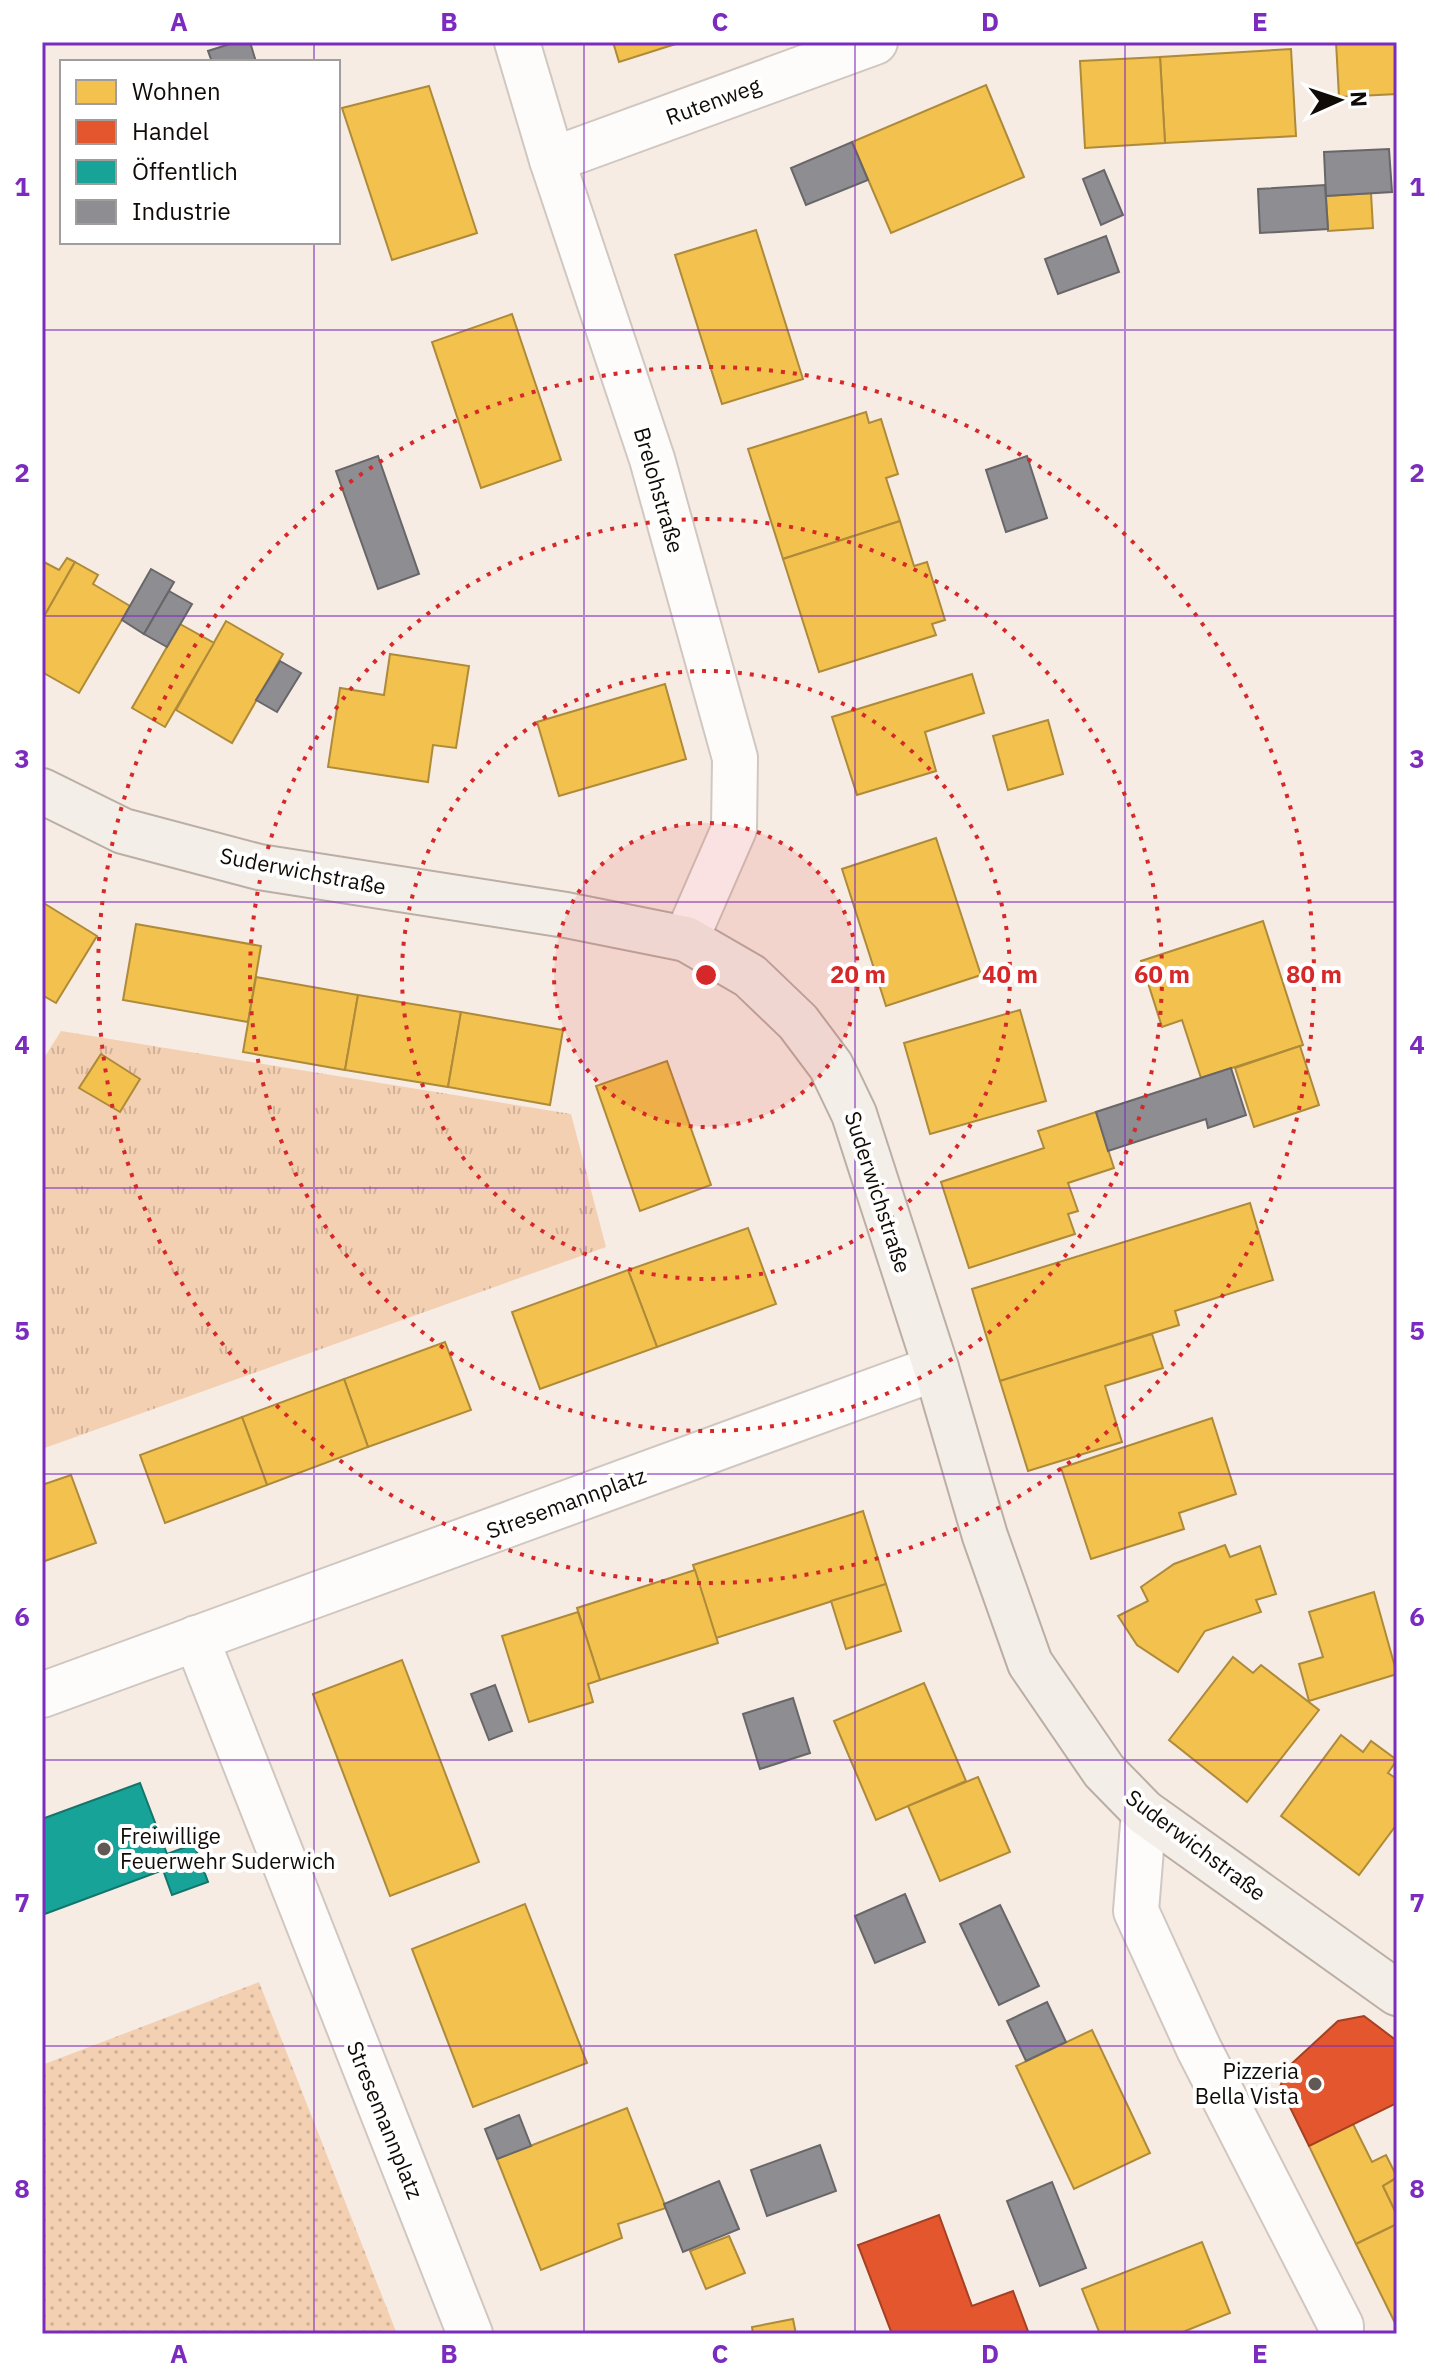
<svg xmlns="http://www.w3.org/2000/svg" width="1439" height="2376" viewBox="0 0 1439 2376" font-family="'IBM Plex Sans',sans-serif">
<defs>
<pattern id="grass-tufts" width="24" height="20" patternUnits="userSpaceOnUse" patternTransform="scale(2)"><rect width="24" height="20" fill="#f4d0b2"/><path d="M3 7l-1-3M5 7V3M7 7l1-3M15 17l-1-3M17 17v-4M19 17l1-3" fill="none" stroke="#d0b198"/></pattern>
<pattern id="park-dots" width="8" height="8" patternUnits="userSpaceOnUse" patternTransform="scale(2)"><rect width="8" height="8" fill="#f4d0b2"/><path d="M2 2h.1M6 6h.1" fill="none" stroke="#d0b198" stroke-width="1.8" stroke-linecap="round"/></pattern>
</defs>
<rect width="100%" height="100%" fill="#f6ece4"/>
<path fill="url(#grass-tufts)" d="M61,1031L571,1114L606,1247L42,1449V1061Z"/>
<path fill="url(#park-dots)" d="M259,1982L397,2334H42V2065Z"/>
<g fill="#f2c14e" stroke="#ae8a39" stroke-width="2">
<path d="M613,42H682L619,62Z"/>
<path d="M1336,42H1397V94L1339,97Z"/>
<path d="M1291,49L1296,136L1165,143L1160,57Z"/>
<path d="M1160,57L1165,143L1085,148L1080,61Z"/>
<path d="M986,85L1024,177L891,233L852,142Z"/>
<path d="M429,86L477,233L392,260L342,108Z"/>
<path d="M1371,193L1373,228L1328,231L1326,196Z"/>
<path d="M756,230L803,379L722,404L675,255Z"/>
<path d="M512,314L561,460L481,488L432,342Z"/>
<path d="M866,412L869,423L881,419L898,474L886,478L900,521L783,559L748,449Z"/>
<path d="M900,521L914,566L927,562L945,620L932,624L936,635L819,672L783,559Z"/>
<path d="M67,558L75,562L42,620V561L59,570Z"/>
<path d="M75,562L98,575L93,584L130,606L79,693L42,672V620Z"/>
<path d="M226,621L283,654L232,743L176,710Z"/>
<path d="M180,624L214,643L165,727L132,708Z"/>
<path d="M390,654L469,666L456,748L433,745L428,782L328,767L340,688L384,695Z"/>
<path d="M972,674L984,713L925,732L936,771L857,795L832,717Z"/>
<path d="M665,684L686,759L559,796L537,722Z"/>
<path d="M1048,720L1063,774L1008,790L993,736Z"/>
<path d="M936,838L981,975L886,1006L842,869Z"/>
<path d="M42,902L97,936L56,1003L42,995Z"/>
<path d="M1263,921L1303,1045L1201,1078L1182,1020L1162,1027L1141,961Z"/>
<path d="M136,924L261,946L248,1022L123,1000Z"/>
<path d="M256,977L358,995L345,1070L243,1052Z"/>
<path d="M358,995L461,1012L448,1087L345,1070Z"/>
<path d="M1020,1010L1046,1101L930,1134L904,1043Z"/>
<path d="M461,1012L563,1030L550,1105L448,1087Z"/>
<path d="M1300,1046L1319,1105L1254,1127L1235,1068Z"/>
<path d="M101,1054L140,1079L120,1112L79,1088Z"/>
<path d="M667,1061L711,1185L640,1211L596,1086Z"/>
<path d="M1096,1112L1114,1168L1068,1183L1078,1211L1068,1214L1075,1234L969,1268L941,1182L1044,1148L1038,1131Z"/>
<path d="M1250,1203L1273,1280L1175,1311L1179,1325L1000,1381L972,1289Z"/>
<path d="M748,1228L776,1304L657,1347L628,1270Z"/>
<path d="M628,1270L657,1347L540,1389L512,1312Z"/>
<path d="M1152,1334L1163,1368L1105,1386L1122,1442L1028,1471L1000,1381Z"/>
<path d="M445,1342L471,1410L368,1447L344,1379Z"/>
<path d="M344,1379L368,1447L267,1485L242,1417Z"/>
<path d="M242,1417L267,1485L165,1523L140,1455Z"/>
<path d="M1212,1418L1236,1494L1179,1513L1184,1529L1091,1559L1061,1468Z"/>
<path d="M71,1475L96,1543L42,1562V1485Z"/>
<path d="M863,1511L886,1584L716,1638L693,1565Z"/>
<path d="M1225,1545L1230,1557L1260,1546L1276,1594L1256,1600L1261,1612L1205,1631L1178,1672L1137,1645L1118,1616L1148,1601L1141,1587L1174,1564Z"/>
<path d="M695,1570L718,1643L600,1680L577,1608Z"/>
<path d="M886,1584L901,1631L846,1649L831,1601Z"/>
<path d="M1374,1592L1397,1674L1309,1701L1299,1664L1323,1657L1309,1612Z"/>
<path d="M578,1612L600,1680L588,1684L593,1702L529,1722L502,1636Z"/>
<path d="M1233,1657L1253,1673L1261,1665L1319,1710L1247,1802L1169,1740Z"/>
<path d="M402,1660L479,1862L390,1896L313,1694Z"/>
<path d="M924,1683L966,1781L876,1820L834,1721Z"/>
<path d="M1341,1735L1363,1752L1371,1741L1397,1760L1388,1773L1397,1779V1824L1359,1875L1281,1816Z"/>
<path d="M978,1777L1010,1852L940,1881L908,1806Z"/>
<path d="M525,1904L587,2063L473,2107L412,1949Z"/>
<path d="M1092,2030L1150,2153L1074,2189L1016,2066Z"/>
<path d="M627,2108L666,2208L618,2224L622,2238L541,2270L497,2159Z"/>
<path d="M1353,2124L1372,2162L1386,2155L1397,2177L1383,2186L1397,2215V2224L1356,2244L1309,2146Z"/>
<path d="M1397,2178V2215L1383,2186Z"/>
<path d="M1397,2224V2327L1356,2244Z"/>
<path d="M729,2236L745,2273L706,2289L690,2251Z"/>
<path d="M1202,2242L1230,2313L1178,2334H1100L1082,2289Z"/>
<path d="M793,2319L796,2334H753L752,2327Z"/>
</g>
<g fill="#e4572e" stroke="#a54022" stroke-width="2">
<path d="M1364,2016L1397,2041V2103L1309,2146L1280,2087L1288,2067L1338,2021Z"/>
<path d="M939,2215L972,2306L1013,2291L1029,2334H892L858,2245Z"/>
</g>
<path fill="#17a398" stroke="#15756c" stroke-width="2" d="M140,1783L167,1854L194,1844L208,1882L172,1895L163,1870L42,1915V1819Z"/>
<g fill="#8d8d92" stroke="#686668" stroke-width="2">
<path d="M236,42H250L256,62H212L208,51Z"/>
<path d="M852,142L868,180L806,205L791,168Z"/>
<path d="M1389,149L1392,192L1326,196L1324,152Z"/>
<path d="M1104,170L1123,215L1101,225L1083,179Z"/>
<path d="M1325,185L1328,229L1260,233L1258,189Z"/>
<path d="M1106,236L1119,272L1058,294L1045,259Z"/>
<path d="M378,456L419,574L378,589L336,471Z"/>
<path d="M1027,456L1047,518L1006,532L986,470Z"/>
<path d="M151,569L174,582L144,634L122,620Z"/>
<path d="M169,591L192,604L167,647L144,634Z"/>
<path d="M280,661L301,673L277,712L256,700Z"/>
<path d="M1231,1068L1246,1115L1208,1128L1206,1119L1108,1151L1096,1112Z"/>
<path d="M495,1685L512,1731L489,1740L471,1694Z"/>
<path d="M793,1698L810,1753L760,1769L743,1714Z"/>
<path d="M905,1894L925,1942L875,1963L855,1916Z"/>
<path d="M1000,1905L1039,1986L999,2005L960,1924Z"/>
<path d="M1047,2002L1066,2042L1026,2061L1007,2021Z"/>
<path d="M519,2115L531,2146L497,2159L485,2129Z"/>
<path d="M820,2145L836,2191L767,2216L751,2170Z"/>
<path d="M719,2181L739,2229L683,2252L664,2204Z"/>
<path d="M1052,2182L1086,2268L1040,2286L1007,2201Z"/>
</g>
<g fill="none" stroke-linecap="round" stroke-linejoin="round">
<g stroke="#cfc7c0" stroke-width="48">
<g id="minor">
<path d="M517,42L552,160L652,459L735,758L734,829L686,939"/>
<path d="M552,160L875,42"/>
<path d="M196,1638L470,2334"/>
<path d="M42,1695L936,1368"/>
<path d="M1144,1812L1136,1911L1199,2049L1341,2326V2334"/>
</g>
</g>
<g stroke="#bbaea4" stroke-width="48">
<path id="major" d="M42,791L123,831L259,867L566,915L686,939L750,976L798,1022L831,1066L854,1114L936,1368L985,1536L1030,1663L1104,1771L1144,1812L1397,1993"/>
</g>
<use href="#minor" stroke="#fefcfb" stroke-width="44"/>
<use href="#major" stroke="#f4eee8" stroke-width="44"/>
</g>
<path fill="none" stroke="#7b2cbf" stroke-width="2" stroke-opacity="0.55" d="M314,42V62M584,42V2334M855,42V2334M1125,42V2334M314,242V2334M42,330H1397M42,616H1397M42,902H1397M42,1188H1397M42,1474H1397M42,1760H1397M42,2046H1397"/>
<circle cx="706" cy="975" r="152" fill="#d62828" fill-opacity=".12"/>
<g fill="none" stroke="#d62828" stroke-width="4" stroke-dasharray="4 8">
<circle cx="706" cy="975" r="152"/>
<circle cx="706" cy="975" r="304"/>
<circle cx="706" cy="975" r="456"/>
<circle cx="706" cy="975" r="608"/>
</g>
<g fill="#615a54" stroke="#fff" stroke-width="3">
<circle cx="104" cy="1849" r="8"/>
<circle cx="1315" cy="2084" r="8"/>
</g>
<g text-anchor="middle" stroke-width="8" stroke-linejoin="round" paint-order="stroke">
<g font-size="22" fill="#110b07" stroke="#fff">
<text transform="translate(713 101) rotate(-20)" y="8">Rutenweg</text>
<text transform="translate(659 490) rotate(74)" y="8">Brelohstraße</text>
<text transform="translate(303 871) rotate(11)" y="8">Suderwichstraße</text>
<text transform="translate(878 1192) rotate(72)" y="8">Suderwichstraße</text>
<text transform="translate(566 1503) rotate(-20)" y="8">Stresemannplatz</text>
<text transform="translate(1196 1845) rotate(37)" y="8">Suderwichstraße</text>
<text transform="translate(385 2120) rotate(68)" y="8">Stresemannplatz</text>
</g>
<g font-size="22" fill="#110b07" stroke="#fff" text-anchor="start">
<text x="120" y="1844">Freiwillige<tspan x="120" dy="25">Feuerwehr Suderwich</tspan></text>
<text x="1299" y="2079" text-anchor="end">Pizzeria<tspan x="1299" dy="25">Bella Vista</tspan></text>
</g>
</g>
<circle cx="706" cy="975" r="12" fill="#d62828" stroke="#fff" stroke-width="4"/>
<g font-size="24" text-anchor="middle" font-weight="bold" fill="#d62828" stroke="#fff" stroke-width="8" stroke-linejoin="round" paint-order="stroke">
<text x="858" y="983">20 m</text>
<text x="1010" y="983">40 m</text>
<text x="1162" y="983">60 m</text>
<text x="1314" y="983">80 m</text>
</g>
<rect width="1439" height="2376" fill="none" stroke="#ffffff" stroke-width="88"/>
<rect x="60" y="60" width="280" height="184" fill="#ffffff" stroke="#a09d9c" stroke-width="2"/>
<rect x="76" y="80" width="40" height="24" fill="#f2c14e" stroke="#a09d9c" stroke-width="2"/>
<text x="132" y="100" font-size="24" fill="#110b07">Wohnen</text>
<rect x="76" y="120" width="40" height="24" fill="#e4572e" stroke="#a09d9c" stroke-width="2"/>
<text x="132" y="140" font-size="24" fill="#110b07">Handel</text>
<rect x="76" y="160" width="40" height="24" fill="#17a398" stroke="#a09d9c" stroke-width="2"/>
<text x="132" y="180" font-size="24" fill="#110b07">Öffentlich</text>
<rect x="76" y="200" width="40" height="24" fill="#8d8d92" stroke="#a09d9c" stroke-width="2"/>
<text x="132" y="220" font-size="24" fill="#110b07">Industrie</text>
<g transform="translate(1339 100) rotate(87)" stroke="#ffffff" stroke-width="6" paint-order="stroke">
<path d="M0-6L14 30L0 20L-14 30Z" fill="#110b07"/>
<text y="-12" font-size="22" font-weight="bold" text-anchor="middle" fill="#110b07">N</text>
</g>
<rect x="44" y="44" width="1351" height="2288" fill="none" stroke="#7b2cbf" stroke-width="3"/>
<g font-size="26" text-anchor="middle" font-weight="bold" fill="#7b2cbf">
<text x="179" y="31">A</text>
<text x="449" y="31">B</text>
<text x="720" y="31">C</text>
<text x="990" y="31">D</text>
<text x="1260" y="31">E</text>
<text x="22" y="196">1</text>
<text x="1417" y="196">1</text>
<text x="22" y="482">2</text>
<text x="1417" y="482">2</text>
<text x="22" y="768">3</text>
<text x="1417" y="768">3</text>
<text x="22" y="1054">4</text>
<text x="1417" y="1054">4</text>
<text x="22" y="1340">5</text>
<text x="1417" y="1340">5</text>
<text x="22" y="1626">6</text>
<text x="1417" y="1626">6</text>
<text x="22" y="1912">7</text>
<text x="1417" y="1912">7</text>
<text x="22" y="2198">8</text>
<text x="1417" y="2198">8</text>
<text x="179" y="2363">A</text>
<text x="449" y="2363">B</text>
<text x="720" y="2363">C</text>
<text x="990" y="2363">D</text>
<text x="1260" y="2363">E</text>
</g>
</svg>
